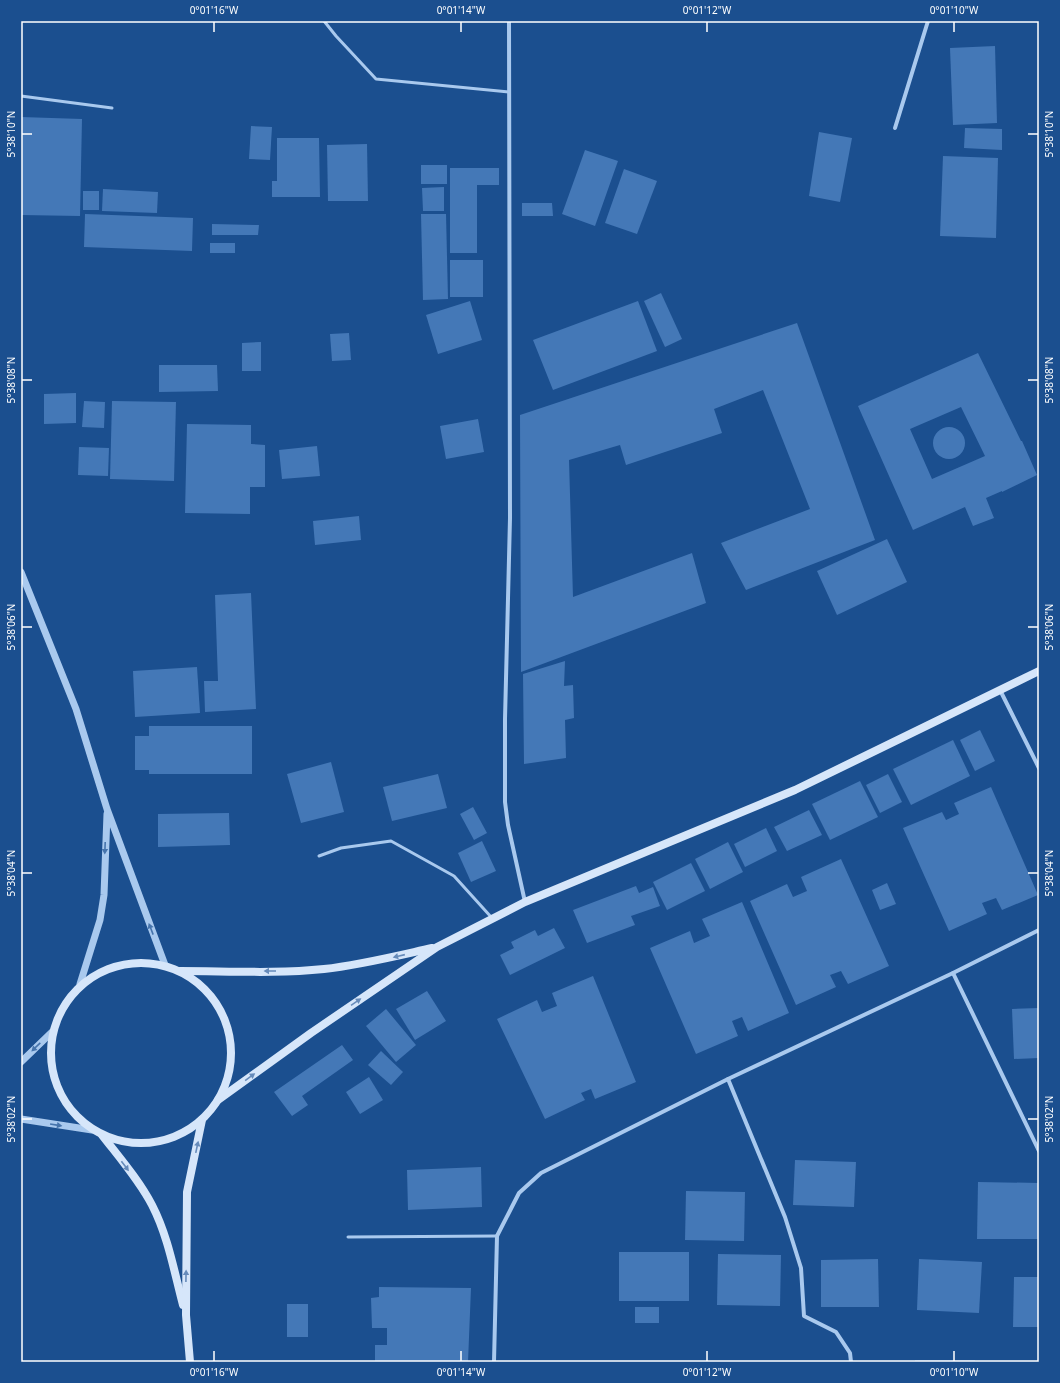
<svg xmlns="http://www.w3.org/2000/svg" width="1060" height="1383" viewBox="0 0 1060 1383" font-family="'Noto Sans',sans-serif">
<rect width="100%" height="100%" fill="#1b4f8f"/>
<g fill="#4478b7" fill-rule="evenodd">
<path d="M995,46L997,123L953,125L950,48Z"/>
<path d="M21,117L82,119L80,216L21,215Z"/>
<path d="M251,126L272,127L270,160L249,159Z"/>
<path d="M965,128L1002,129V150L964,148Z"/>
<path d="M819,132L852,138L840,202L809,196Z"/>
<path d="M277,138H319L320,197H272V181H277Z"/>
<path d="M367,144L368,201H328L327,145Z"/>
<path d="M585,150L618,161L595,226L562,214Z"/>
<path d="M943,156L998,158L996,238L940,236Z"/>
<rect x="421" y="165" width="26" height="19"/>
<path d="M450,168H499V185H477V253H450Z"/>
<path d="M624,169L657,181L637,234L605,223Z"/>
<path d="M444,187V211H423L422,188Z"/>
<path d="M103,189L158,192L157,213L102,211Z"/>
<rect x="83" y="191" width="16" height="19"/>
<path d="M522,203H552L553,216H522Z"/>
<path d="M85,214L193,218L192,251L84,247Z"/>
<path d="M421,214H446L448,299L423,300Z"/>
<path d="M212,224L259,225L258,235H212Z"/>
<rect x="210" y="243" width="25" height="10"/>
<rect x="450" y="260" width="33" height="37"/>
<path d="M661,293L682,339L665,347L644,301Z"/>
<path d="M470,301L482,340L438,354L426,315Z"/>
<path d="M638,301L657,351L553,390L533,340Z"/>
<path d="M797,323L875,540L746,590L721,543L810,509L763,390L714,409L722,433L626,465L620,445L569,460L573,597L692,553L706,603L521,672L520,415Z"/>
<path d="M349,333L351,360L332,361L330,334Z"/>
<path d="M261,342V371H242V343Z"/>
<path d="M978,353L1021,441H1022L1037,475L1002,492V491L986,498L994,518L973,526L965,507L913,530L858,406ZM961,407L985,456L932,479L910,429Z"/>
<path d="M159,365H217L218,391L159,392Z"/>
<path d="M76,393V423L44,424V394Z"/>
<path d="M84,401L105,402L104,428L82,427Z"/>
<path d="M112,401L176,402L174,481L110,479Z"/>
<path d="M478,419L484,452L446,459L440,426Z"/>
<path d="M187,424L251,425V444L265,445V487H250V514L185,513Z"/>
<circle cx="949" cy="443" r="16"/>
<path d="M317,446L320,476L282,479L279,450Z"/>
<path d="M79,447L109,448L108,476L78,475Z"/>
<path d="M359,516L361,540L315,545L313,521Z"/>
<path d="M887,539L907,582L837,615L817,571Z"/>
<path d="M251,593L256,709L205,712L204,681H218L215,595Z"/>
<path d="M565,661L564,686L573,685L574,718L565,720L566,758L524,764L523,674Z"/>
<path d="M197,667L200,713L135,717L133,671Z"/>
<path d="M149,726H252V774H149V770H135V736H149Z"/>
<path d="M980,730L995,761L975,771L960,740Z"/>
<path d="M953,740L970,776L911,805L893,769Z"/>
<path d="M331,762L344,812L301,823L287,774Z"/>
<path d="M438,774L447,808L392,821L383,787Z"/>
<path d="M888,774L902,802L880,813L866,785Z"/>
<path d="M860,781L878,817L830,840L812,804Z"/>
<path d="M991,787L1038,895L1002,910L996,898L982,903L987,914L949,931L903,828L942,812L946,820L959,814L954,803Z"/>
<path d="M473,807L487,833L474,840L460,814Z"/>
<path d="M809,810L822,835L787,851L774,827Z"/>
<path d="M229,813L230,845L158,847V814Z"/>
<path d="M766,828L777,851L745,867L734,844Z"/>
<path d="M482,841L496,871L471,882L458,853Z"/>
<path d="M728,842L743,872L710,889L695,859Z"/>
<path d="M841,859L889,966L848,984L841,971L830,975L836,987L796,1005L750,901L787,884L793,897L807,891L801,877Z"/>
<path d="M691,863L705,891L667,910L653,882Z"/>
<path d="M887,883L896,904L880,910L872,890Z"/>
<path d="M636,886L639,893L653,887L660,906L631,916L635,925L587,943L573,910Z"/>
<path d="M742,902L789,1013L748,1031L742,1017L732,1021L738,1036L696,1054L650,948L690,931L694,943L710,936L702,919Z"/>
<path d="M554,928L565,948L510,975L500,955L514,948L511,942L535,930L538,936Z"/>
<path d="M593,976L636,1082L595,1099L591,1089L581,1093L585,1100L545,1119L497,1019L537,1000L542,1012L557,1006L552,993Z"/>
<path d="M427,991L446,1021L415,1040L396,1009Z"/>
<path d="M1039,1008V1058L1014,1059L1012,1009Z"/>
<path d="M386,1009L416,1045L396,1062L366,1026Z"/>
<path d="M342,1045L353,1060L302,1096L308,1105L292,1116L274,1092Z"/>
<path d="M381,1051L403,1072L391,1085L368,1065Z"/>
<path d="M369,1077L383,1100L360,1114L346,1092Z"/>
<path d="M795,1160L856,1162L854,1207L793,1205Z"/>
<path d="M481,1167L482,1207L408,1210L407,1170Z"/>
<path d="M978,1182L1039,1183V1239H977Z"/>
<path d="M686,1191L745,1192L744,1241L685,1240Z"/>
<rect x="619" y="1252" width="70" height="49"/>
<path d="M718,1254L781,1255L780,1306L717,1305Z"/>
<path d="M878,1259L879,1307H821V1260Z"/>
<path d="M919,1259L982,1262L979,1313L917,1310Z"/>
<path d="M1014,1277H1039V1327H1013Z"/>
<path d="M379,1287L471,1288L468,1362H375V1345H387V1328H372L371,1298L379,1297Z"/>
<rect x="287" y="1304" width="21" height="33"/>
<rect x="635" y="1307" width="24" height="16"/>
<rect x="915" y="1360" width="60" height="2"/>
</g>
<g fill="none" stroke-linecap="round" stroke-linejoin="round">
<g stroke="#a9c9ee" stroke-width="3">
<path d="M324,21L336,36L376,79L509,92"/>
<path d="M21,96L112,108"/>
<path d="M319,856L341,848L391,841L454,876L492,918"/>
<path d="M348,1237L497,1236"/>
</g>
<g stroke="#a9c9ee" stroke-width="4">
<path d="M509,21L510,518L505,719V802L508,825L525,902"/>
<path d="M895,128L928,21"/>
<path d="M1000,690L1039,768"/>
<path d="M953,973L1039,1151"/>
<path d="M728,1079L785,1217L801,1268L804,1316L836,1332L850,1353L851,1362"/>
<path d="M494,1362L497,1236L519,1193L541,1173L728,1079L953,973L1039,930"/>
</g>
<g stroke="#a9c9ee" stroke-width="7">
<path d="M21,572L76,709L107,809L165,965"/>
<path d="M80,984L100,920L104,895L107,814"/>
<path d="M21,1062L52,1032"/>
<path d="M21,1119L92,1130"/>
</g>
<g stroke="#d6e6fa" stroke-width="8">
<circle cx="141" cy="1053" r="90"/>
<path d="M180,971C227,971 276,974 324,969C360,965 396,956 432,948"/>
<path d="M218,1100L311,1033L437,947L525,902L795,790L1039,671"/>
<path d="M102,1135C119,1157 139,1180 152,1205C168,1236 174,1271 183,1305"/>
<path d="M190,1362L186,1315L187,1192L202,1120"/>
</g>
</g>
<defs><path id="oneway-solid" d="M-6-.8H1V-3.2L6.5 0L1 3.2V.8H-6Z"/></defs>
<g fill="#4674ac">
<use href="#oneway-solid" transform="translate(105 848) rotate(92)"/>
<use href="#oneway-solid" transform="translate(151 929) rotate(-111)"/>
<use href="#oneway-solid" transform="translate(36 1047) rotate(136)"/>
<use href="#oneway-solid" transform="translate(56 1125) rotate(9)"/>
</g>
<g fill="#668bba">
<use href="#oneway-solid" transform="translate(399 956) rotate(167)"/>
<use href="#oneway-solid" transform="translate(270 971) rotate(180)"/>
<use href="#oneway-solid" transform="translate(356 1002) rotate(-34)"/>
<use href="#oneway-solid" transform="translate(250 1077) rotate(-36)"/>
<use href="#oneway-solid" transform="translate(197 1147) rotate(-78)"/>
<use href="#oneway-solid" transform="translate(125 1166) rotate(53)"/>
<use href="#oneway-solid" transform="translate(186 1276) rotate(-89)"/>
</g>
<path fill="none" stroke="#fff" stroke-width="1.5" d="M214,22V32M461,22V32M707,22V32M954,22V32M22,134H32M1028,134H1038M22,380H32M1028,380H1038M22,627H32M1028,627H1038M22,873H32M1028,873H1038M22,1119H32M1028,1119H1038M214,1351V1361M461,1351V1361M707,1351V1361M954,1351V1361"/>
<rect width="1060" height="1383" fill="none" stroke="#1b4f8f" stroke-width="44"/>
<rect x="22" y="22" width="1016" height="1339" fill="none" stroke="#fff" stroke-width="1.5"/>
<g font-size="10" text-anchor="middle" fill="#fff">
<text x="214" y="14">0°01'16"W</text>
<text x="461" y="14">0°01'14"W</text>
<text x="707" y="14">0°01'12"W</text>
<text x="954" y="14">0°01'10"W</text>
<text transform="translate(11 134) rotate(-90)" y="4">5°38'10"N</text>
<text transform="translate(1049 134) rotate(-90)" y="4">5°38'10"N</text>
<text transform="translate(11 380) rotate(-90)" y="4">5°38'08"N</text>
<text transform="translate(1049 380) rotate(-90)" y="4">5°38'08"N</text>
<text transform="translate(11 627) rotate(-90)" y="4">5°38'06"N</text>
<text transform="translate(1049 627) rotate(-90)" y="4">5°38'06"N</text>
<text transform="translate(11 873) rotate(-90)" y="4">5°38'04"N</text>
<text transform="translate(1049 873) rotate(-90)" y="4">5°38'04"N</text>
<text transform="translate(11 1119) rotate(-90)" y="4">5°38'02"N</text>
<text transform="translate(1049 1119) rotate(-90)" y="4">5°38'02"N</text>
<text x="214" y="1376">0°01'16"W</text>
<text x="461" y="1376">0°01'14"W</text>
<text x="707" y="1376">0°01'12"W</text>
<text x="954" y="1376">0°01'10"W</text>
</g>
</svg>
